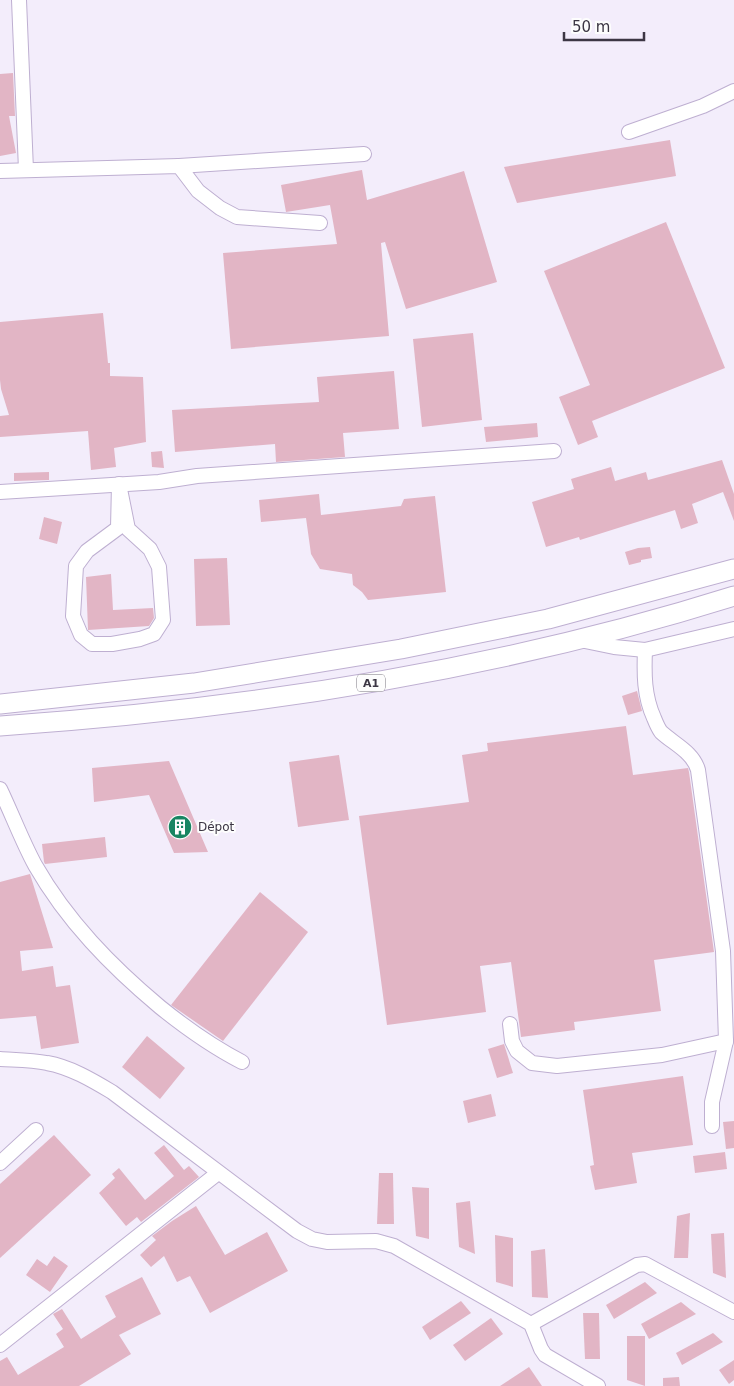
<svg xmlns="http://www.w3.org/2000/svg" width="734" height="1386" viewBox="0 0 734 1386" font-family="'DejaVu Sans',sans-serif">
<rect width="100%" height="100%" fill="#f3edfb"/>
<g fill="#e2b5c5">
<path d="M13,73L15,116H9L16,153L0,156V74Z"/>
<path d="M670,140L676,176L517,203L504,167Z"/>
<path d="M362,170L367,200L464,171L497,282L406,309L385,242L381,243L389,336L231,349L223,253L337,244L330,205L286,212L281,185Z"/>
<path d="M666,222L725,368L592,421L598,437L578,445L559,397L590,385L544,271Z"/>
<path d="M103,313L108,363H110V376L143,377L146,442L114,448L116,467L91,470L88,431L0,437V416L9,415L1,389L0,380V322Z"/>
<path d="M473,333L482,420L422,427L413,339Z"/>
<path d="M394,371L399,429L343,433L345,457L276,462L275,444L175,452L172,410L319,402L317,377Z"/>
<path d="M537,423L538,437L486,442L484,427Z"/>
<path d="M162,451L164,468L152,467L151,452Z"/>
<path d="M722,460L734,494V521L723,492L692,504L698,523L681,529L675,510L580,540L579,537L546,547L532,502L574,489L571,479L611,467L615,481L646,472L648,480Z"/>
<path d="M49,472V480L14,481V473Z"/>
<path d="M319,494L321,515L401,506L404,499L435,496L446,592L368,600L362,592L353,585L352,574L320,569L311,554L306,518L261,522L259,500Z"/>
<path d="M44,517L62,522L57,544L39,539Z"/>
<path d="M650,547L652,558L641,560V562L629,565L625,552L638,548Z"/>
<path d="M227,558L230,625L196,626L194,559Z"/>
<path d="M111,574L113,610L153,608L154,618L149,626L88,630L86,577Z"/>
<path d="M637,691L642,711L628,715L622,696Z"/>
<path d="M626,726L633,775L688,768L689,772L714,952L654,960L661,1011L574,1022L575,1030L521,1037L511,962L480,966L486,1012L387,1025L359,816L469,802L462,755L488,751L487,743Z"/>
<path d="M339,755L349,820L298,827L289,762Z"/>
<path d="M169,761L208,852L174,853L149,795L94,802L92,768Z"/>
<path d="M105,837L107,857L45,864L44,862L42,844Z"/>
<path d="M30,874L53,948L20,951L22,971L53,966L56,987L70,985L79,1043L41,1049L36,1016L0,1019V882Z"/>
<path d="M260,892L308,932L223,1041L171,1005Z"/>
<path d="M147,1036L185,1068L160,1099L122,1067Z"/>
<path d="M504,1044L513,1073L497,1078L488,1049Z"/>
<path d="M683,1076L693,1145L632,1153L637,1183L595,1190L590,1166L594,1165L583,1090Z"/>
<path d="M491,1094L496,1116L468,1123L463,1101Z"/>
<path d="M734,1121V1148L726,1149L723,1122Z"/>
<path d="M54,1135L91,1175L0,1258V1184Z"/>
<path d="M164,1145L184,1170L189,1166L199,1177L141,1222L137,1217L126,1226L99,1193L115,1178L112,1174L119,1168L145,1200L174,1176L154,1153Z"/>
<path d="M725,1152L727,1169L695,1173L693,1156Z"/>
<path d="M379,1173H393L394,1224H377Z"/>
<path d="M412,1187L429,1188V1239L416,1236Z"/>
<path d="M470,1201L475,1254L459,1247L456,1203Z"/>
<path d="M196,1206L225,1255L267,1232L288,1271L210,1313L190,1276L177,1282L164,1256L151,1267L140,1255L156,1240L152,1236L172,1221Z"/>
<path d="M690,1213L688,1258H674L677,1216Z"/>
<path d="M724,1233L726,1278L713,1273L711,1234Z"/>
<path d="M495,1235L513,1238V1287L496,1282Z"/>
<path d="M545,1249L548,1298L532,1297L531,1251Z"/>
<path d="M54,1256L68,1266L50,1292L26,1275L37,1259L47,1266Z"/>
<path d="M142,1277L161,1314L119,1335L131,1354L79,1386H0V1361L7,1357L18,1375L64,1347L56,1334L63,1329L53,1314L62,1309L81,1339L116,1317L105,1296Z"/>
<path d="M645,1282L657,1293L614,1319L606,1305Z"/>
<path d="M461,1301L471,1313L430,1340L422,1327Z"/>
<path d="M681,1302L696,1314L649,1339L641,1324Z"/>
<path d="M583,1313H599L600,1359H585Z"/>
<path d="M491,1318L503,1334L465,1361L453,1345Z"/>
<path d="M713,1333L723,1342L682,1365L676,1353Z"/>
<path d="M627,1336H645V1386L627,1380Z"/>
<path d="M734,1360V1380L729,1384L719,1370Z"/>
<path d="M529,1367L542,1386H500Z"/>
<path d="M679,1377L680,1386H663V1378Z"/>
</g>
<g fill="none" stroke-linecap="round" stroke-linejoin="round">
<g stroke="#beafd1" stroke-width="16">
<g id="minor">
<path d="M19,0L26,170"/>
<path d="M629,132L703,106L734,91"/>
<path d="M179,166L364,154"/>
<path d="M0,171L179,166L198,191L220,208L237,217L320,223"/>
<path d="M119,484L128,529L150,549L159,567L163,620L154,634L140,639L112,644H92L81,635L73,616L76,566L87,551L118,528Z"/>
<path d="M0,492L159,482L197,476L554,451"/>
<path d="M580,640L614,647L645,650L734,629"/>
<path d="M0,789C12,814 22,841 35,865C67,921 111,966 160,1007C186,1028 213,1047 242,1062"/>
<path d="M510,1024L512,1041L517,1051L532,1063L557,1066L662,1055L726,1041L723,951L698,770C693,752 674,744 661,732C658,728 656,723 654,718C644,696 644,674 645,650"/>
<path d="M0,1059C16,1060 32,1060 47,1063C70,1067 92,1080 112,1092L297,1231L312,1239L327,1242L376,1241L394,1246L531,1324L541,1349L545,1355L598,1386"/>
<path d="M712,1126V1102L726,1041"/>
<path d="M0,1163L36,1130"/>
<path d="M531,1324L637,1265L645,1264L734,1312"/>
<path d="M0,1345L218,1173"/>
</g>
</g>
<g stroke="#beafd1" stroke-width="21">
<g id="highway">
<path d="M0,704L194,683L401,649L548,619L734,569"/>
<path d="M0,726C248,709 496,671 734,596"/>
</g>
</g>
<use href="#minor" stroke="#fff" stroke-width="14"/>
<use href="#highway" stroke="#fff" stroke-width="19"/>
</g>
<defs>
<g id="building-disc" transform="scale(1.25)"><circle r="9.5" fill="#188562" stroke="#fdfdfd"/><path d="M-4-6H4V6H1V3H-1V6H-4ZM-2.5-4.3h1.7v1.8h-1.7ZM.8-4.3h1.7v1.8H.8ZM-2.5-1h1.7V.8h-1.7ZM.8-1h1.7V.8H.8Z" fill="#fff"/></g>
</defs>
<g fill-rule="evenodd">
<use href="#building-disc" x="180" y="827"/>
</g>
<g text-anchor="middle" stroke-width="4" stroke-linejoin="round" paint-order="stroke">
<rect fill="#fdfdfd" stroke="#76727c" stroke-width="1" x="357" y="674.5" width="28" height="17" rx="4"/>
<g font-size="11" font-weight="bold" fill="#3c3644">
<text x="371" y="687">A1</text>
</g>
<g font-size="12" fill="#3c3644" stroke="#fdfdfd" text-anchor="start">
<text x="198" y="831">Dépot</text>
</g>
</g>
<path d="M564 32v8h80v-8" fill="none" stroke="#3c3644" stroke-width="2.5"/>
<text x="572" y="32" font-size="15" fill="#3c3644" stroke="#fdfdfd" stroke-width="4" paint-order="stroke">50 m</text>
</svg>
